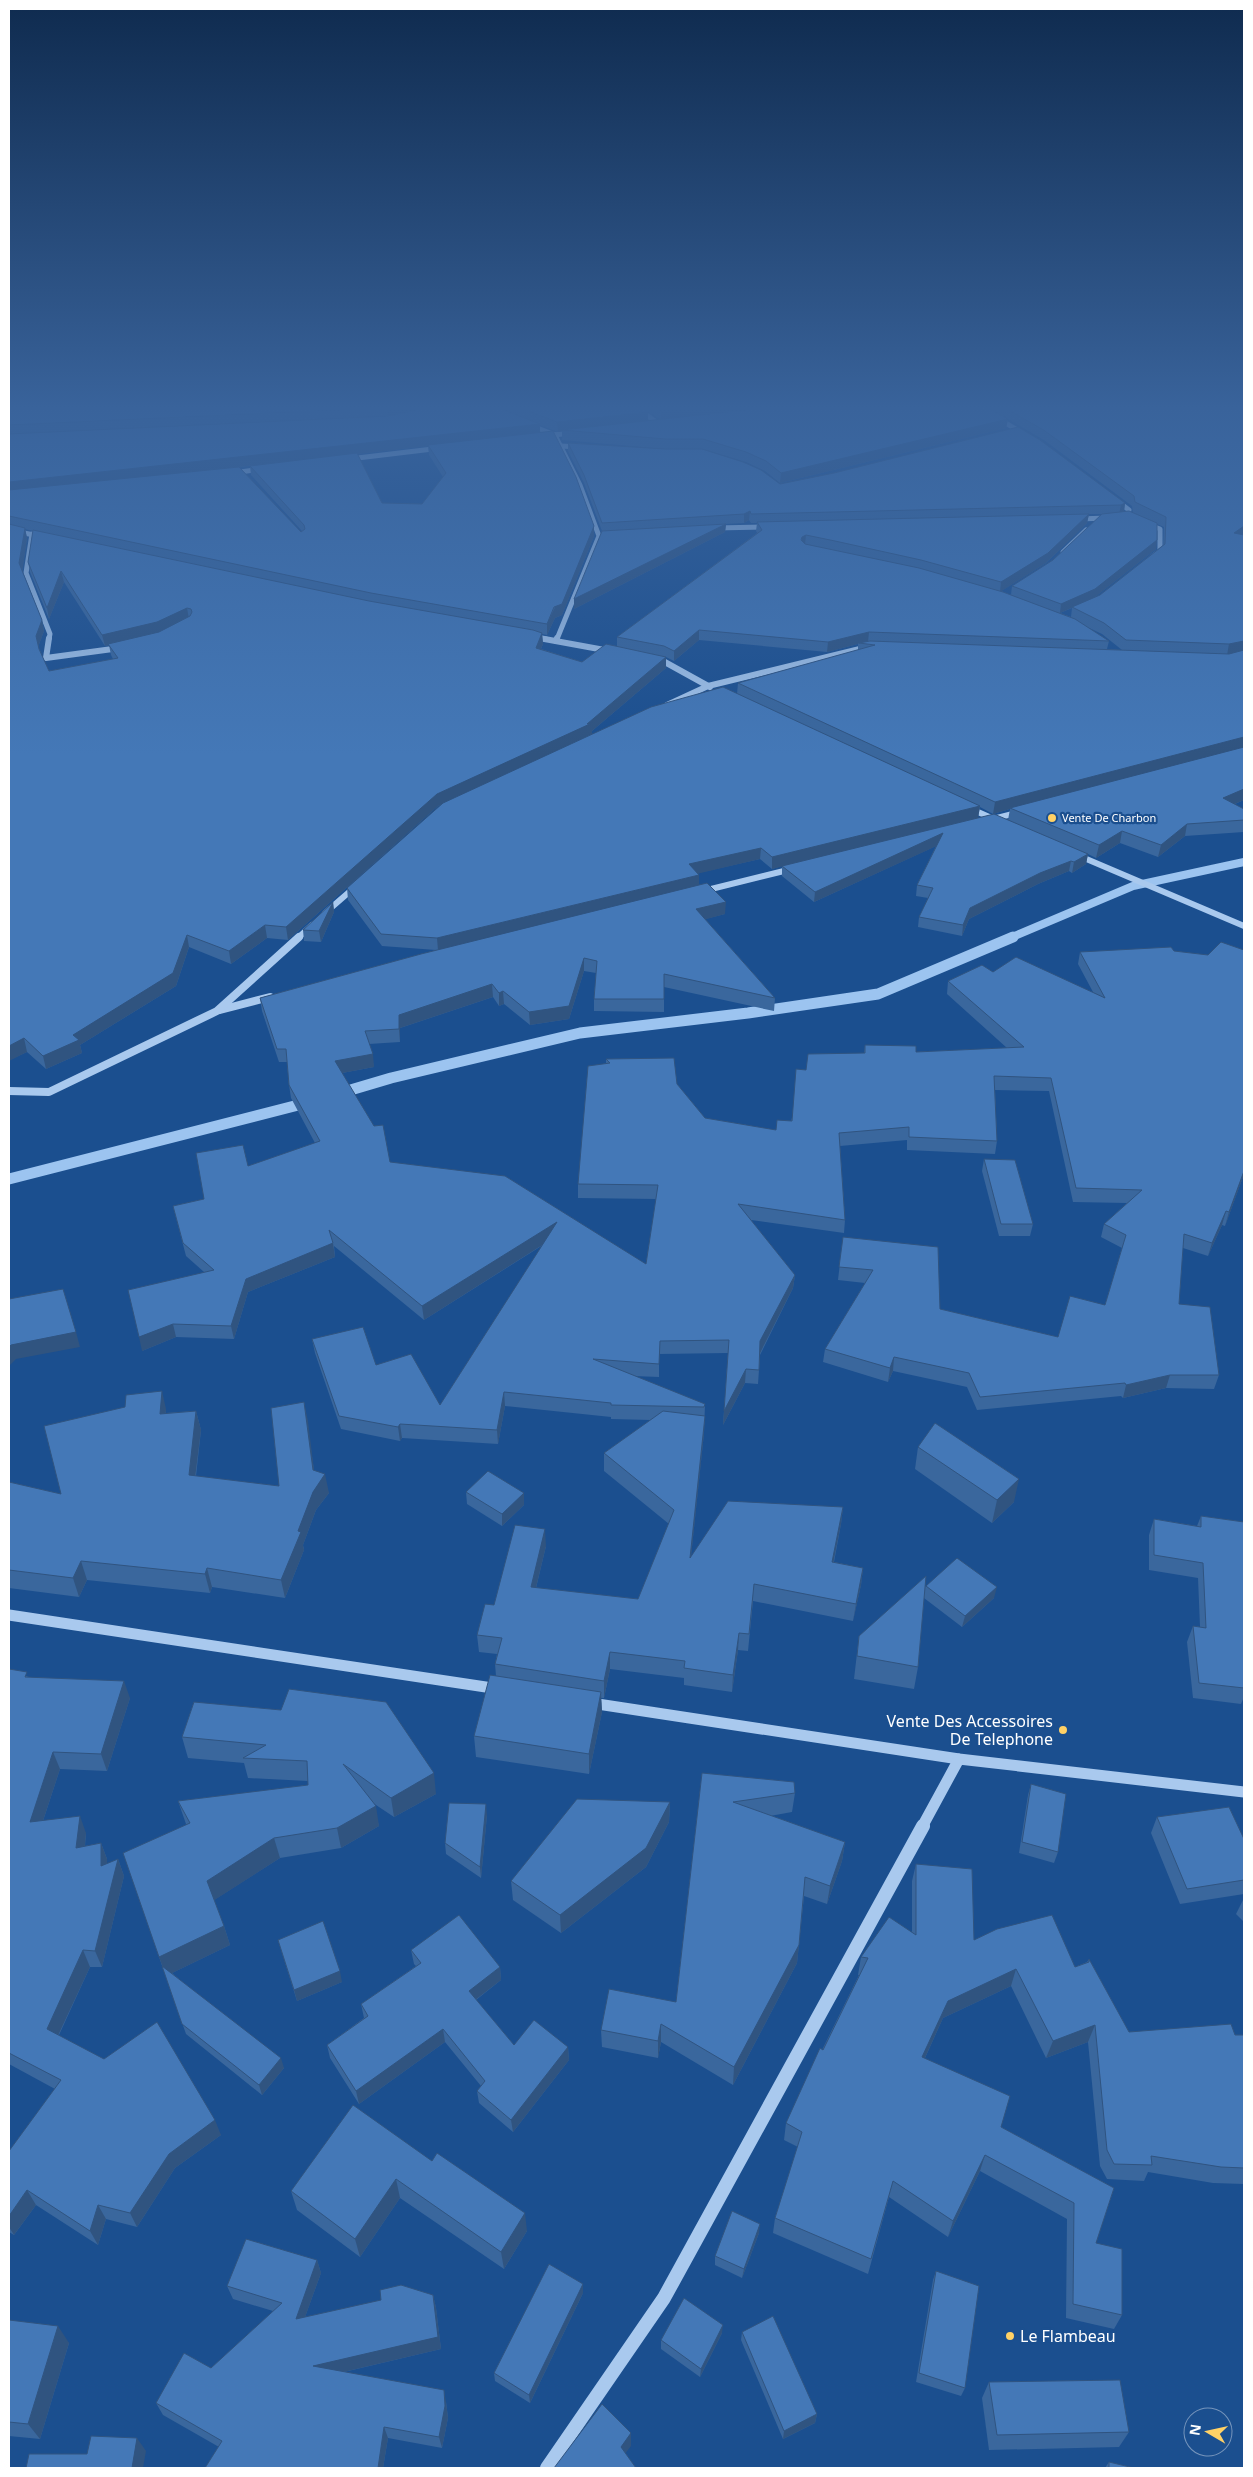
<svg xmlns="http://www.w3.org/2000/svg" width="1253" height="2477" viewBox="0 0 1253 2477" font-family="'Noto Sans',sans-serif">
<rect width="100%" height="100%" fill="#1b4f8f"/>
<g fill="none" stroke-linecap="round" stroke-linejoin="round">
<path stroke="#9cc4f0" stroke-width="8" d="M1010,938L1133,886L1244,862"/>
<g stroke="#9cc4f0" stroke-width="11">
<path d="M337,1094L391,1078L580,1033L748,1013L878,994L1013,937"/>
<path d="M9,1179L310,1102"/>
</g>
<g stroke="#a9c9ee" stroke-width="5">
<path d="M638,409L659,424"/>
<path d="M982,409L1024,434"/>
<path d="M530,425L555,435L580,485L599,536L557,639"/>
<path d="M543,436L572,433"/>
<path d="M561,446L578,447"/>
<path d="M349,459L441,448"/>
<path d="M233,473L262,469"/>
<path d="M1116,500L1129,510L1127,515"/>
<path d="M1077,519L1109,518"/>
<path d="M1147,524L1160,529V551L1153,556"/>
<path d="M715,528L767,527"/>
<path d="M9,530L44,537"/>
<path d="M32,534L26,573L50,634L49,639"/>
<path d="M1063,552L1086,530"/>
<path d="M532,637L546,639"/>
</g>
<g stroke="#a9c9ee" stroke-width="6">
<path d="M49,638L46,658L120,648"/>
<path d="M539,638L610,651"/>
<path d="M556,641L557,638"/>
<path d="M655,660L663,661L710,687"/>
<path d="M667,705L708,686L868,647"/>
<path d="M969,808L996,820"/>
<path d="M989,820L1020,812"/>
<path d="M1077,855L1244,926"/>
<path d="M703,891L792,869"/>
<path d="M325,913L355,887"/>
<path d="M298,938L312,925"/>
</g>
<g stroke="#a9c9ee" stroke-width="8">
<path d="M220,1010L270,997"/>
<path d="M9,1091L49,1092L217,1011L299,937"/>
</g>
<g stroke="#a9c9ee" stroke-width="11">
<path d="M9,1615L499,1689"/>
<path d="M591,1703L959,1759L1244,1792"/>
<path d="M922,1827L959,1759"/>
</g>
<path stroke="#a9c9ee" stroke-width="14" d="M547,2468L664,2298L923,1826"/>
</g>
<g fill="#3a679d" fill-rule="evenodd">
<path d="M9,409H644L648,421L660,419L644,409H1244V800L1235,804L1244,809V832L1185,836L1158,857L1120,843L1096,858L1088,854L1086,864L1072,873L1069,871L1038,884L969,919L962,936L918,927L919,917L928,898L916,896L917,885L936,846L814,902L782,876V866L772,869L760,859L698,873L699,875V885L725,914L705,919L775,998L774,1011L664,987V1012L594,1011V999L596,973L584,971L569,1019L530,1025L504,1004L499,1006L493,997L400,1028V1042L369,1044L374,1067L342,1073L390,1162L646,1264L656,1199L578,1198V1184L606,1064V1059L677,1084L705,1118L776,1130L791,1121L806,1070L864,1053L865,1045L916,1052L1007,1048L947,994L948,981L993,972L1093,992L1078,964L1080,952L1174,951L1208,955L1244,950V1174L1225,1226L1222,1225L1208,1256L1183,1248L1179,1304L1219,1375L1214,1389L1166,1388L1123,1398L1121,1396L977,1410L967,1387L893,1371L888,1382L823,1362L825,1349L865,1283L838,1280L843,1237L940,1309L1058,1337L1105,1305L1122,1248L1101,1237L1104,1224L1127,1203L1073,1202L1049,1091L995,1090L997,1141L995,1154L907,1150V1140L840,1146L845,1220L844,1233L751,1220L795,1275L793,1288L760,1355L758,1384L745,1383L723,1425L728,1353L659,1354V1377L633,1376L705,1404L704,1433L691,1556L843,1507L841,1524L834,1562L863,1568L861,1585L853,1621L753,1601L748,1651L738,1650L732,1692L684,1685V1678L610,1669L604,1698H601L602,1712L589,1774L476,1757L474,1736L496,1676L495,1664L497,1654L479,1652L477,1635L494,1605L546,1546L536,1588L638,1599L669,1524L604,1471V1453L651,1420L611,1419V1417L505,1406L498,1444L402,1438L400,1441L341,1429L315,1353L312,1339L376,1365L440,1405L543,1245L424,1320L334,1246L335,1257L248,1292L234,1339L176,1337L142,1351L204,1272L186,1256L173,1206L204,1199L248,1166L315,1143L291,1098L289,1085L287,1062H279L262,1011L260,998L436,950L382,946L348,900L347,888L441,805L438,806L288,940L267,938L231,964L189,947L176,986L80,1045L82,1053L46,1069L27,1052L9,1060ZM1008,419L1044,440L1132,506L1133,513L1124,511L1125,503L780,484L568,443V451L584,483L602,531L574,609L725,532L726,524L744,523L749,520L751,523H757L756,531L757,533L617,637V647L582,662L541,649L543,644L542,634L547,635L555,618L562,615L594,536V526L540,433V425L558,432L562,431V440L665,449H703L746,462L765,471L780,483L1006,428ZM428,446L429,455L443,477L422,504L382,503L357,454ZM250,466L251,475L302,531L301,532L239,467ZM1089,514H1103L1053,560L1012,586L1011,595L1001,591L1046,563L1087,523ZM1157,524L1164,527L1163,545L1100,595L1095,597L1156,549ZM25,529L33,531L28,562L30,572L49,619L64,582L105,646L109,645L111,655L113,659L49,671L38,647L44,631L42,620L22,571L27,538ZM1072,608L1071,617L1060,613ZM1085,626L1102,634L1122,650L1107,649L1109,641ZM699,640L827,652L858,644V650L738,683L737,694L592,734V731L666,668V657L674,661ZM980,807L993,814L1010,809L1008,820L978,818Z"/>
<path d="M333,902L334,912L321,942L304,941L303,930Z"/>
<path d="M984,1159L1033,1224L1030,1236H999L982,1171Z"/>
<path d="M304,1402L314,1470L329,1493L316,1510L303,1545L304,1550L285,1598L212,1587L210,1593L87,1580L79,1597L9,1588V1482L61,1494L166,1409V1413L196,1411L201,1430L196,1476L279,1486Z"/>
<path d="M918,1447L1014,1502L992,1523L915,1469Z"/>
<path d="M466,1492L524,1505L502,1526L467,1504Z"/>
<path d="M1201,1516L1244,1522V1697L1241,1704L1193,1698L1187,1642L1193,1626L1200,1627L1198,1578L1149,1570V1535L1154,1519L1197,1526Z"/>
<path d="M926,1586L994,1598L962,1627L924,1598L918,1667L914,1689L854,1679L859,1636Z"/>
<path d="M9,1669L29,1677L130,1698L107,1771L60,1769L43,1821L86,1833L85,1846L101,1843L107,1859V1864L118,1859L124,1876L102,1967H90L59,2035L221,2135L175,2168L137,2227L106,2219L98,2245L36,2205L14,2235L9,2232V2151L55,2089L9,2064Z"/>
<path d="M194,1702L436,1794L394,1817L373,1803L379,1826L341,1848L280,1858L214,1900L224,1926L230,1945L172,1973L284,2068L262,2095L186,2034L159,1957L186,1824L178,1801L308,1785V1781L248,1778L244,1763L188,1758L182,1737Z"/>
<path d="M702,1773L795,1793L792,1812L770,1816L845,1842L842,1861L827,1904L804,1896L797,1963L733,2085L661,2042L658,2058L602,2047L601,2030L676,2002Z"/>
<path d="M1031,1784L1058,1852L1054,1863L1019,1853L1028,1795Z"/>
<path d="M670,1802L669,1822L646,1867L561,1933L513,1900L511,1881Z"/>
<path d="M487,1815L481,1878L446,1854L445,1843Z"/>
<path d="M1157,1817L1244,1839V1894L1180,1904L1151,1833Z"/>
<path d="M916,1864L974,1940L1075,1967L1087,1962L1089,1959L1129,2032L1244,2035V2184L1213,2183L1148,2172L1144,2181L1107,2179L1100,2166L1088,2042L1046,2058L1011,1986L943,2018L925,2058L1001,2127L1114,2188L1096,2243L1122,2315L1114,2329L1066,2318L1067,2219L980,2171L948,2237L889,2197L868,2274L773,2233L775,2218L798,2147L784,2140L786,2123L859,1975H858L861,1957L912,1933V1881Z"/>
<path d="M1244,1898V1922L1236,1914Z"/>
<path d="M278,1940L342,1982L297,2001Z"/>
<path d="M411,1950L500,1967L501,1980L476,2000L514,2045L568,2047L569,2060L513,2132L479,2103L477,2091L481,2086L445,2042L359,2104L330,2058L327,2045L364,2018L361,2004L416,1966L414,1964Z"/>
<path d="M432,2161L527,2231L504,2269L400,2198L360,2257L297,2210L291,2191Z"/>
<path d="M759,2233L742,2278L715,2265V2256Z"/>
<path d="M317,2260L321,2273L305,2317L433,2295L436,2308L441,2349L344,2372L446,2402L448,2418L442,2448L388,2438L383,2468H205L219,2447L163,2415L156,2403L211,2368L273,2311L233,2299L227,2286Z"/>
<path d="M936,2271L965,2388L961,2396L916,2382L933,2280Z"/>
<path d="M583,2293L530,2403L495,2381L494,2373Z"/>
<path d="M9,2320L69,2343L40,2439L9,2436Z"/>
<path d="M742,2332L817,2414L815,2423L783,2439L741,2340Z"/>
<path d="M722,2333L700,2377L661,2349V2340Z"/>
<path d="M989,2382L1129,2432L1119,2447L989,2450L982,2398Z"/>
<path d="M1109,2462L1134,2468H1105Z"/>
</g>
<g fill="#305480">
<path d="M388,409H430L388,417Z"/>
<path d="M678,409H763L661,420V411Z"/>
<path d="M648,412V421L562,430V431L558,432L557,422Z"/>
<path d="M1008,419L1006,428L780,483L781,473Z"/>
<path d="M540,424V434L9,492V482Z"/>
<path d="M1125,503L1124,511L1119,514L1121,505Z"/>
<path d="M750,511L749,520L744,523V514Z"/>
<path d="M1089,514L1087,523L1046,563L1000,592L1001,582Z"/>
<path d="M726,524L725,532L574,609V599Z"/>
<path d="M594,526V536L562,615L555,618L547,635V624Z"/>
<path d="M1244,526V535L1234,533Z"/>
<path d="M25,528L27,538L22,574L19,563Z"/>
<path d="M806,535L805,545L801,550L802,537Z"/>
<path d="M1157,540L1156,549L1094,598L1060,613L1061,604Z"/>
<path d="M61,571L64,582L49,619L47,608Z"/>
<path d="M187,608L189,619L159,633L105,646L102,635Z"/>
<path d="M42,620L44,631L38,647L36,636Z"/>
<path d="M699,630V640L674,661V651Z"/>
<path d="M869,632L868,642L859,643L858,644L827,652L828,642Z"/>
<path d="M542,633L543,644L536,659V648Z"/>
<path d="M1244,641V652L1227,655L1229,644Z"/>
<path d="M666,657V668L592,731V734L438,806L288,940L286,927L437,794L587,724Z"/>
<path d="M1244,737V742L1243,748L1010,808V809L993,814L995,802Z"/>
<path d="M1244,789V800L1220,810L1223,798Z"/>
<path d="M980,806L978,818L772,869V857Z"/>
<path d="M1187,824L1185,836L1158,857L1161,845Z"/>
<path d="M1122,831L1120,843L1096,858L1099,845Z"/>
<path d="M943,833L941,844L814,902L815,892Z"/>
<path d="M761,848L760,859L688,876L689,864Z"/>
<path d="M1088,854L1086,864L1072,873L1074,862Z"/>
<path d="M1071,861L1069,871L1038,884L969,919L962,936L963,925L970,908L1040,873Z"/>
<path d="M699,875V887L438,950L437,938Z"/>
<path d="M333,902L334,912L321,942L319,931Z"/>
<path d="M726,902L725,914L696,922V909Z"/>
<path d="M265,925L267,938L231,964L229,951Z"/>
<path d="M187,935L189,947L176,986L80,1045L82,1053L46,1069L43,1056L73,1035Z"/>
<path d="M584,958V971L569,1019L530,1025L529,1012Z"/>
<path d="M492,984L493,997L400,1028V1042L399,1029V1015Z"/>
<path d="M503,991L504,1004L499,1006V993Z"/>
<path d="M24,1038L27,1052L9,1061V1046Z"/>
<path d="M373,1054L374,1067L337,1074L335,1061Z"/>
<path d="M1244,1171V1174L1225,1226L1229,1212Z"/>
<path d="M1226,1211L1222,1225L1208,1256L1212,1243Z"/>
<path d="M557,1222L558,1235L424,1320L422,1306Z"/>
<path d="M333,1243L335,1257L248,1292L234,1339L231,1326L246,1279Z"/>
<path d="M795,1275L793,1288L759,1355L760,1341Z"/>
<path d="M173,1324L176,1337L142,1351L139,1337Z"/>
<path d="M76,1332L80,1347L16,1359L9,1366V1347L11,1345Z"/>
<path d="M894,1357L893,1371L888,1382L890,1368Z"/>
<path d="M746,1369L745,1383L723,1425L724,1411Z"/>
<path d="M1170,1375L1166,1388L1123,1398L1126,1385Z"/>
<path d="M162,1391L166,1409L165,1433L160,1414Z"/>
<path d="M504,1392L505,1406L498,1444L497,1430Z"/>
<path d="M304,1402L308,1421L316,1486L325,1474L329,1493L316,1510L303,1545L304,1550L285,1598L281,1580L298,1531L313,1470Z"/>
<path d="M196,1411L201,1430L193,1494L189,1475Z"/>
<path d="M705,1416L704,1433L689,1576L690,1558Z"/>
<path d="M400,1424L402,1438L400,1441L398,1427Z"/>
<path d="M1019,1479L1014,1502L992,1523L997,1500Z"/>
<path d="M524,1493V1505L502,1526V1514Z"/>
<path d="M843,1507L841,1524L830,1579L832,1562Z"/>
<path d="M545,1529L546,1546L532,1604L531,1587Z"/>
<path d="M81,1561L87,1580L79,1597L73,1578Z"/>
<path d="M207,1568L212,1587L210,1593L205,1574Z"/>
<path d="M863,1568L861,1585L853,1621L856,1604Z"/>
<path d="M997,1587L994,1598L962,1627L965,1616Z"/>
<path d="M739,1633L738,1650L732,1692L733,1675Z"/>
<path d="M610,1652V1669L604,1698V1681Z"/>
<path d="M124,1681L130,1698L107,1771L101,1754Z"/>
<path d="M601,1692L602,1712L589,1774V1754Z"/>
<path d="M53,1752L60,1769L37,1839L30,1822Z"/>
<path d="M434,1773L436,1794L394,1817L391,1798Z"/>
<path d="M670,1802L669,1822L646,1867L561,1933L560,1915Z"/>
<path d="M486,1804L487,1815L481,1878L480,1867Z"/>
<path d="M376,1806L379,1826L341,1848L337,1828Z"/>
<path d="M80,1816L86,1833L83,1865L76,1848Z"/>
<path d="M274,1838L280,1858L213,1901L207,1881Z"/>
<path d="M845,1842L842,1861L827,1904L830,1886Z"/>
<path d="M101,1843L107,1859L108,1883L101,1866Z"/>
<path d="M118,1859L124,1876L102,1967L95,1951Z"/>
<path d="M224,1926L230,1945L166,1976L159,1957Z"/>
<path d="M799,1945L797,1963L733,2085L734,2067Z"/>
<path d="M83,1950L90,1967L54,2044L47,2029Z"/>
<path d="M500,1967L501,1980L470,2004L469,1991Z"/>
<path d="M1016,1969L1011,1986L943,2018L918,2073L922,2057L948,2001Z"/>
<path d="M340,1971L342,1982L297,2001L294,1990Z"/>
<path d="M661,2024V2042L658,2058V2041Z"/>
<path d="M1095,2025L1088,2042L1046,2058L1053,2041Z"/>
<path d="M443,2029L445,2042L359,2104L356,2091Z"/>
<path d="M568,2047L569,2060L513,2132L511,2120Z"/>
<path d="M281,2058L284,2068L262,2095L259,2085Z"/>
<path d="M215,2120L221,2135L175,2168L137,2227L130,2213L169,2154Z"/>
<path d="M985,2155L980,2171L948,2237L953,2221Z"/>
<path d="M396,2179L400,2198L360,2257L355,2239Z"/>
<path d="M27,2190L36,2205L14,2235L9,2227V2216Z"/>
<path d="M98,2205L106,2219L98,2245L90,2231Z"/>
<path d="M525,2213L527,2231L504,2269L501,2252Z"/>
<path d="M760,2224L759,2233L742,2278L744,2269Z"/>
<path d="M317,2260L321,2273L300,2331L296,2319Z"/>
<path d="M583,2284V2293L530,2403L529,2395Z"/>
<path d="M433,2295L436,2308L441,2349L318,2378L313,2366Z"/>
<path d="M723,2325L722,2333L700,2377L701,2369Z"/>
<path d="M58,2326L69,2343L40,2439L28,2424Z"/>
<path d="M444,2390L446,2402L448,2418L442,2448L439,2437Z"/>
<path d="M817,2414L815,2423L783,2439L784,2431Z"/>
<path d="M384,2427L388,2438L383,2468H378Z"/>
<path d="M631,2433V2446L621,2459V2447Z"/>
<path d="M137,2438L146,2451L143,2468H132Z"/>
</g>
<g fill="#4478b7" stroke="#305480">
<path d="M9,409H357L9,425Z"/>
<path d="M422,409H501L540,424L9,482V434L388,416Z"/>
<path d="M523,409H644L648,412L557,422Z"/>
<path d="M658,409H678L661,411Z"/>
<path d="M755,409H990L1008,419L781,473L766,461L746,452L703,439H665L562,430Z"/>
<path d="M1007,409H1244V526L1234,533L1244,535V641L1229,644L1126,640L1104,623L1072,607L1100,595L1165,544L1166,517L1135,502L1134,496L1045,431Z"/>
<path d="M1018,427L1040,440L1125,503L1121,505L751,514L750,511L744,514L602,523L584,475L568,443L665,449H702L743,462L761,470L780,484L834,473Z"/>
<path d="M553,431L576,477L594,526L562,604L554,607L547,624L371,593L9,516V490L239,467L301,532L305,529L304,525L250,466L357,453L382,503L422,504L446,473L428,445Z"/>
<path d="M1129,511L1157,523V540L1095,589L1061,604L1012,586L1053,560L1102,514Z"/>
<path d="M1089,514L1048,553L1001,582L921,560L835,541L806,535L802,537L801,540L805,544L919,568L1003,592L1075,619L1109,641L869,632L828,642L699,630L674,651L664,646L617,637L762,530L757,522Z"/>
<path d="M9,524L25,528L19,563L42,620L36,636L39,649L49,671L118,658L108,644L159,632L190,616L192,612L191,609L187,608L157,622L102,635L61,571L47,608L28,562L33,530L369,601L533,630L542,633L536,648L582,662L606,644L666,657L587,724L592,723L437,794L286,927L265,925L229,951L187,935L173,973L73,1035L79,1040L43,1056L24,1038L9,1046Z"/>
<path d="M726,524L574,599L602,531Z"/>
<path d="M870,641L1229,654L1244,650V737L995,802L738,683L875,645L859,643Z"/>
<path d="M723,687L980,806L772,857L761,848L689,864L699,875L437,938L381,934L347,888L443,803L651,707Z"/>
<path d="M1244,747V789L1223,798L1244,809V820L1187,824L1161,845L1122,831L1099,845L1010,808Z"/>
<path d="M994,814L1088,854L1074,862L1071,861L1040,873L970,908L963,925L919,917L933,888L917,885L943,833L815,892L782,866Z"/>
<path d="M707,883L726,902L696,909L775,998L664,974V999H594L597,961L584,958L569,1006L529,1012L503,991L499,993L492,984L399,1015V1029L365,1031L373,1054L335,1061L374,1126L383,1125L390,1162L505,1176L646,1264L658,1185L578,1184L588,1066L610,1063L606,1059L674,1058L677,1084L705,1118L776,1130L777,1120L792,1121L796,1069L806,1070L808,1054L865,1053V1045L916,1046V1052L1024,1047L948,981L982,965L993,972L1016,957L1105,998L1080,952L1171,947L1174,951L1208,955L1221,942L1244,950V1171L1229,1212L1226,1211L1212,1243L1184,1234L1179,1304L1210,1307L1219,1375H1170L1126,1385L1125,1383L980,1397L969,1373L894,1357L890,1368L825,1349L873,1270L839,1267L843,1237L938,1247L940,1309L1058,1337L1070,1296L1105,1305L1126,1235L1104,1224L1142,1190L1076,1188L1051,1078L994,1076L997,1141L909,1137V1127L839,1133L845,1220L738,1204L795,1275L760,1341L759,1370L746,1369L724,1411L729,1340L660,1341L659,1364L593,1359L705,1404L704,1407L611,1405V1403L504,1392L497,1430L400,1424L398,1427L339,1416L312,1339L363,1327L376,1365L411,1354L440,1405L557,1222L422,1306L329,1230L333,1243L246,1279L231,1326L173,1324L139,1337L128,1290L214,1270L183,1243L173,1206L204,1199L196,1153L243,1145L248,1166L320,1141L289,1085L286,1049H277L260,998L421,954Z"/>
<path d="M333,902L319,931L303,930Z"/>
<path d="M984,1159L1015,1160L1033,1224H1001Z"/>
<path d="M63,1289L76,1332L11,1345L9,1347V1299Z"/>
<path d="M162,1391L160,1414L196,1411L189,1475L279,1486L271,1408L304,1402L313,1470L325,1474L313,1492L298,1531L301,1532L281,1580L207,1568L205,1574L81,1561L73,1578L9,1570V1482L61,1494L44,1426L125,1407L126,1395Z"/>
<path d="M663,1411L705,1416L690,1558L728,1501L843,1507L832,1562L863,1568L856,1604L754,1584L749,1634L739,1633L733,1675L684,1668L685,1661L610,1652L604,1681L495,1664L502,1638L477,1635L485,1604L494,1605L515,1525L545,1529L531,1587L638,1599L674,1510L604,1453Z"/>
<path d="M935,1423L1019,1479L997,1500L918,1447Z"/>
<path d="M488,1471L524,1493L502,1514L466,1492Z"/>
<path d="M1201,1516L1244,1522V1688L1199,1683L1193,1626L1206,1628L1203,1563L1154,1555V1519L1201,1527Z"/>
<path d="M957,1558L997,1587L965,1616L926,1586Z"/>
<path d="M926,1576L918,1667L857,1656L859,1636Z"/>
<path d="M9,1669L27,1672L25,1677L124,1681L101,1754L53,1752L30,1822L80,1816L76,1848L101,1843V1866L118,1859L95,1951L83,1950L47,2029L104,2059L157,2022L215,2120L169,2154L130,2213L98,2205L90,2231L27,2190L9,2216V2151L61,2080L9,2053Z"/>
<path d="M490,1675L601,1692L589,1754L474,1736Z"/>
<path d="M289,1689L386,1702L434,1773L391,1798L343,1764L376,1806L337,1828L274,1838L207,1881L224,1926L159,1957L123,1853L190,1823L178,1801L308,1785L307,1761L243,1758L266,1745L182,1737L194,1702L281,1710Z"/>
<path d="M702,1773L794,1782L795,1793L733,1802L845,1842L830,1886L805,1877L799,1945L734,2067L661,2024L658,2041L601,2030L609,1989L676,2002Z"/>
<path d="M1031,1784L1066,1794L1058,1852L1022,1842Z"/>
<path d="M577,1799L670,1802L646,1848L560,1915L511,1881Z"/>
<path d="M449,1803L486,1804L480,1867L445,1843Z"/>
<path d="M1229,1807L1244,1839V1880L1187,1889L1157,1817Z"/>
<path d="M916,1864L972,1869L974,1940L997,1929L1052,1915L1075,1967L1089,1962V1959L1129,2032L1231,2024L1235,2035H1244V2168L1221,2167L1151,2156L1152,2165L1114,2164L1107,2150L1095,2025L1053,2041L1016,1969L948,2001L922,2057L1010,2096L1001,2127L1114,2188L1096,2243L1122,2249V2315L1073,2304L1074,2203L985,2155L953,2221L893,2181L871,2259L775,2218L802,2132L786,2123L820,2048L823,2050L868,1958L861,1957L889,1917L916,1935Z"/>
<path d="M459,1915L500,1967L469,1991L514,2045L534,2020L568,2047L511,2120L477,2091L485,2081L443,2029L356,2091L327,2045L368,2016L361,2004L421,1963L411,1950Z"/>
<path d="M323,1921L340,1971L294,1990L278,1940Z"/>
<path d="M162,1966L281,2058L259,2085L182,2024Z"/>
<path d="M353,2105L432,2161L437,2153L525,2213L501,2252L396,2179L355,2239L291,2191Z"/>
<path d="M732,2211L760,2224L744,2269L715,2256Z"/>
<path d="M246,2239L317,2260L296,2319L381,2300L380,2290L401,2285L433,2295L438,2337L313,2366L444,2390L445,2406L439,2437L384,2427L378,2468H205L222,2441L156,2403L184,2353L211,2368L282,2303L227,2286Z"/>
<path d="M549,2264L583,2284L529,2395L494,2373Z"/>
<path d="M936,2271L979,2286L965,2388L919,2373Z"/>
<path d="M684,2298L723,2325L701,2369L661,2340Z"/>
<path d="M773,2316L817,2414L784,2431L742,2332Z"/>
<path d="M9,2320L58,2326L28,2424L9,2422Z"/>
<path d="M1120,2380L1129,2432L997,2435L989,2382Z"/>
<path d="M602,2404L631,2433L621,2447L636,2468H554Z"/>
<path d="M91,2436L137,2438L132,2468H26L29,2454H87Z"/>
<path d="M1109,2462L1134,2468H1109Z"/>
</g>
<linearGradient id="sky" x2="0" y2="1"><stop stop-color="#0f2b4f"/><stop offset="0.54" stop-color="#39639b"/><stop offset="1" stop-color="#39639b" stop-opacity="0"/></linearGradient>
<rect width="1253" height="755" fill="url(#sky)"/>
<g fill="#ffd166" stroke="#1b4f8f" stroke-width="2">
<circle cx="1052" cy="818" r="5"/>
<circle cx="1063" cy="1730" r="5"/>
<circle cx="1010" cy="2336" r="5"/>
</g>
<g text-anchor="middle" stroke-width="4.5" stroke-linejoin="round" paint-order="stroke">
<g font-size="11" fill="#fff" stroke="#1b4f8f" text-anchor="start">
<text x="1062" y="822">Vente De Charbon</text>
</g>
<g font-size="16" fill="#fff" stroke="#1b4f8f" text-anchor="end">
<text x="1053" y="1727">Vente Des Accessoires<tspan x="1053" dy="18">De Telephone</tspan></text>
<text x="1020" y="2342" text-anchor="start">Le Flambeau</text>
</g>
</g>
<rect width="1253" height="2477" fill="none" stroke="#ffffff" stroke-width="20"/>
<g transform="translate(1208 2432) rotate(279)"><circle r="24" fill="#1b4f8f" stroke="#7695bc"/>
<path d="M0-4L9 19L0 12L-9 19Z" fill="#ffd166"/>
<text y="-8" font-size="14" font-weight="bold" text-anchor="middle" fill="#ffffff">N</text>
</g>
</svg>
